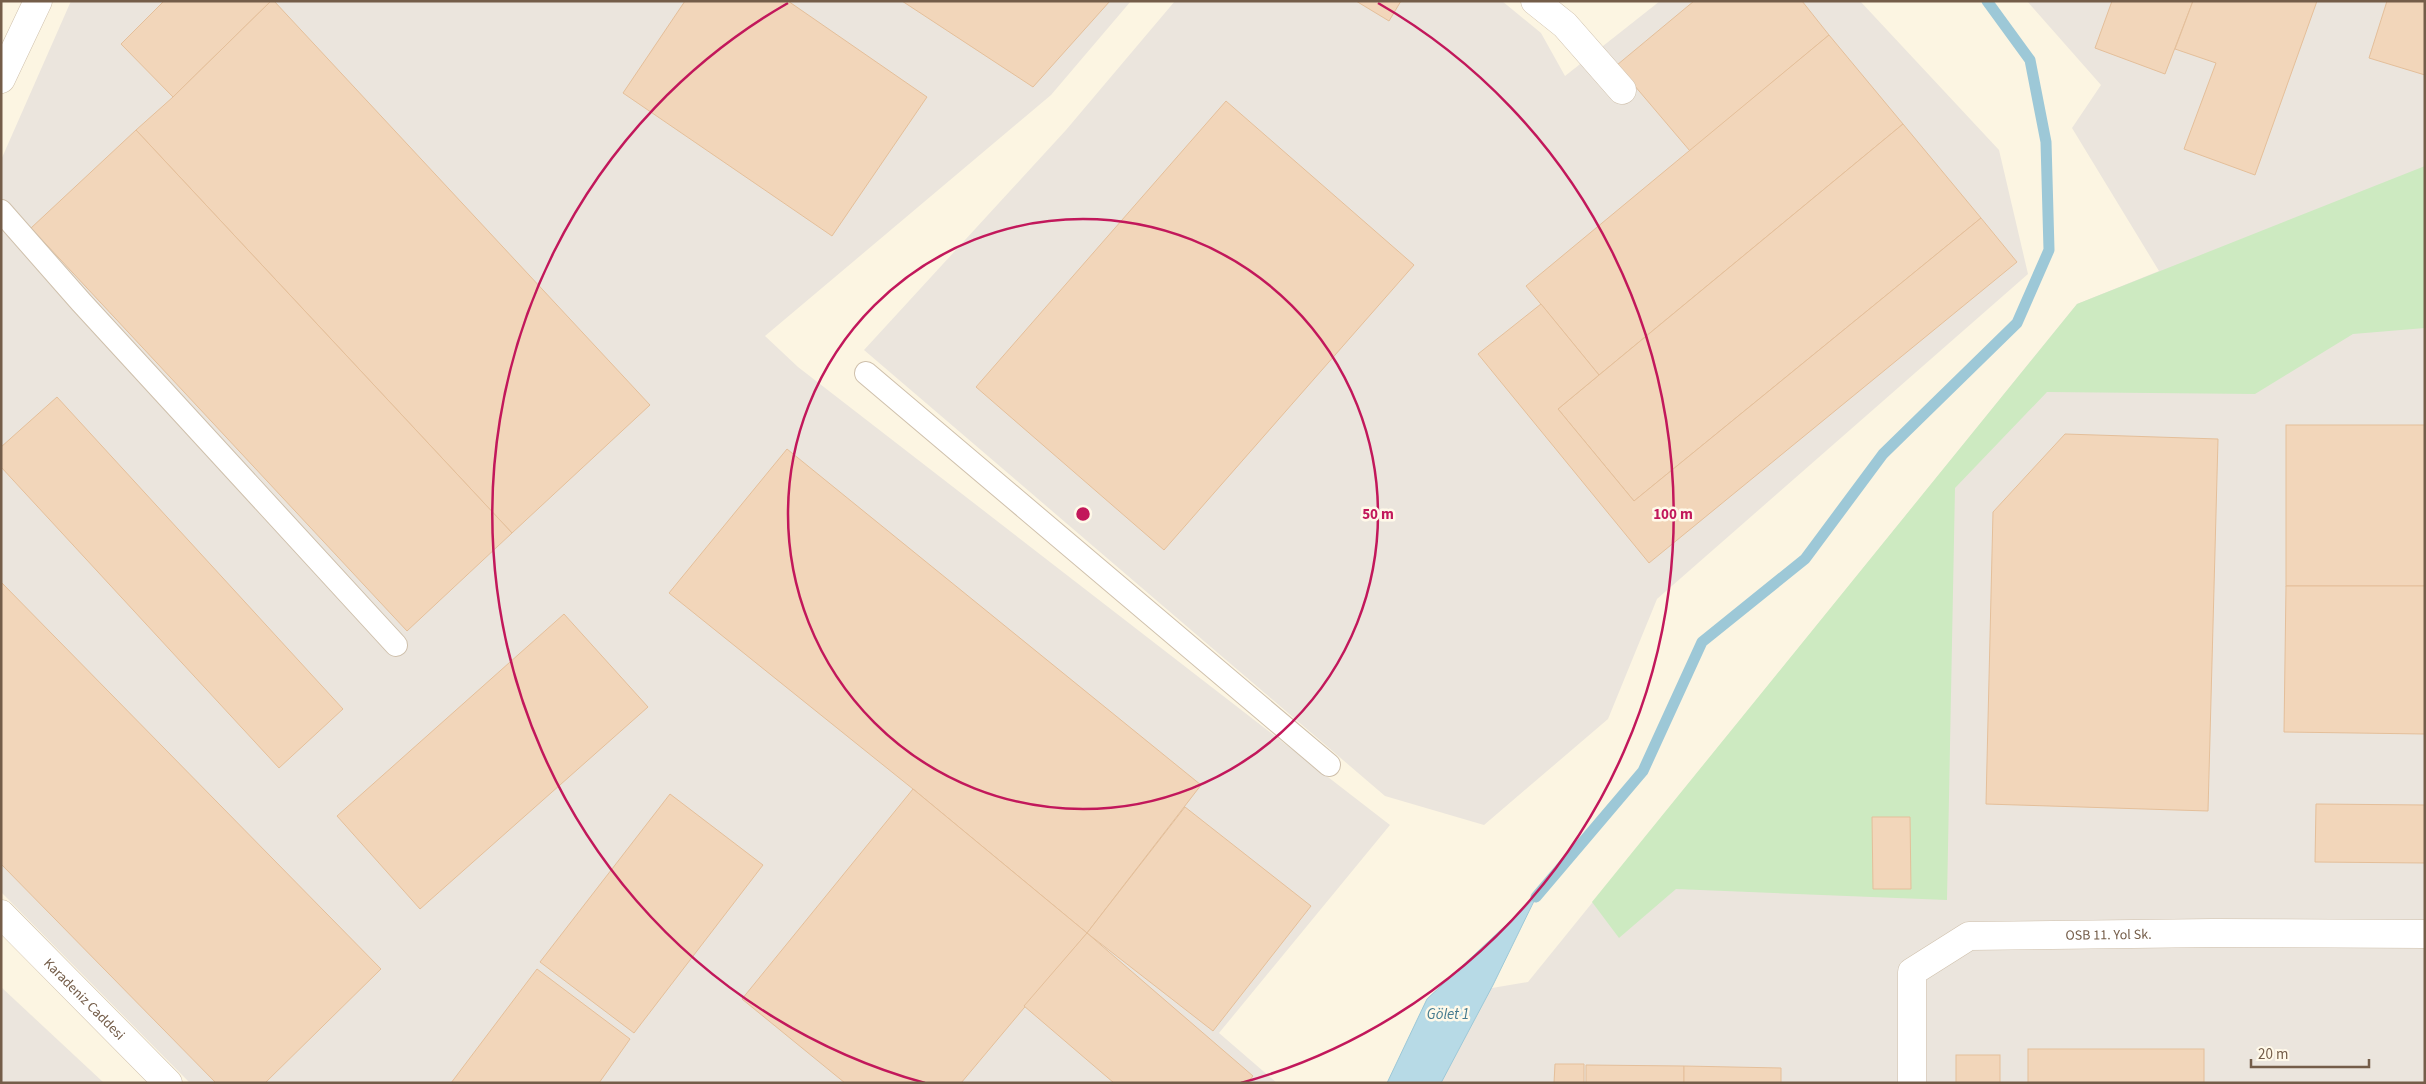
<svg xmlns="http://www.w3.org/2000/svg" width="2426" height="1084" viewBox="0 0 2426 1084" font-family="'Source Sans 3',sans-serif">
<rect width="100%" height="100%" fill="#fcf5e2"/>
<g fill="#ebe5dd">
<path d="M71,1H1131L1051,95L765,336L798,367L1390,825L1219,1033L1277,1083H190L1,892V160Z"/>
<path d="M1175,1H1502L1541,33L1565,76L1660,1H1860L1999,150L2028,274L1657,599L1608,719L1484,825L1385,796L864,350L1066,130Z"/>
<path d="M2027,1H2425V1083H1387L1427,999L1528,982L2077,304L2159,271L2072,128L2101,85Z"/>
<path d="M1,987L104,1083H1Z"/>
</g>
<path fill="#cdeac1" d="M2425,166V328L2353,334L2255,394L2047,392L1955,488L1947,900L1676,889L1619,938L1592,902L2077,304Z"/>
<path fill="#b7dae6" stroke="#9dc8d7" d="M1536,897L1493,985L1441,1083H1387L1427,999Z"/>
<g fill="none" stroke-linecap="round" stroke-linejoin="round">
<path stroke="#9dc8d7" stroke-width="11" d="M1536,897L1643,771L1702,642L1805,559L1883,454L2017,323L2049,250L2046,142L2030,60L1987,1"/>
</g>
<g fill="#f2d6ba" stroke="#e4bf9a">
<path d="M164,1H271L173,97L121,44Z"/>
<path d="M271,1H274L650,405L512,533L136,130L173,97Z"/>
<path d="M685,1H788L927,97L832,236L623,93Z"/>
<path d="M902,1H1110L1033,87Z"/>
<path d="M1356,1H1401L1389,21Z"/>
<path d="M1694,1H1802L1829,35L1690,151L1617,65Z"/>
<path d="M2112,1H2193L2165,74L2095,48Z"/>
<path d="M2193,1H2317L2255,175L2184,149L2216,63L2175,49Z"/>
<path d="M2387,1H2425V75L2369,58Z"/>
<path d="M1829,35L1903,124L1599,375L1526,286Z"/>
<path d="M1226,101L1414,265L1164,550L976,387Z"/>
<path d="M1903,124L1981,218L1634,501L1558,409Z"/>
<path d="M136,130L512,533L407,631L31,228Z"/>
<path d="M1981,218L2017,262L1649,563L1478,354L1541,304L1599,375L1558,409L1634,501Z"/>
<path d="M57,397L343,709L279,768L1,467V447Z"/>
<rect x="2286" y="425" width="139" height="161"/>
<path d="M2065,434L2218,439L2208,811L1986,804L1993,512Z"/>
<path d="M787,449L1201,785L1087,933L913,789L669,593Z"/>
<path d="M1,582L381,969L265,1083H216L1,864Z"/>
<path d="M2286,586H2425V734L2284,732Z"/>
<path d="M564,614L648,707L420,909L337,816Z"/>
<path d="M913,789L1087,933L961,1083H845L742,999Z"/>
<path d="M670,794L763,865L634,1033L540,962Z"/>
<path d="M2316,804L2425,805V863L2315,862Z"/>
<path d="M1185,807L1311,906L1213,1031L1087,933Z"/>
<path d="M1872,817H1910L1911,889H1873Z"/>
<path d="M1087,933L1253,1076L1247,1083H1114L1024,1006Z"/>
<path d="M537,969L630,1039L599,1083H451Z"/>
<rect x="2028" y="1049" width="176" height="34"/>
<rect x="1956" y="1055" width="44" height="28"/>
<path d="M1555,1064H1584V1083H1554Z"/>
<path d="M1586,1065L1684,1066V1083H1586Z"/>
<path d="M1684,1066L1781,1068V1083H1684Z"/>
</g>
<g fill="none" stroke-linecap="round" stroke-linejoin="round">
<g stroke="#cfc0ac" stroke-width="24">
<g id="service">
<path d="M1,211L81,302L396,645"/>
<path d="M866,373L1329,765"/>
</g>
</g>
<g stroke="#cfc0ac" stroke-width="29">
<g id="minor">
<path d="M1535,1L1565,25L1622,90"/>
<path d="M1,79L38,1"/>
<path id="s1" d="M1,914L168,1083"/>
<path id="s2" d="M1912,1083V972L1969,936L2213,933L2425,934"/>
</g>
</g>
<use href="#service" stroke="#fff" stroke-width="22"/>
<use href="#minor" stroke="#fff" stroke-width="28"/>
</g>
<g fill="none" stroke="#c2185b" stroke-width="2.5">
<circle cx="1083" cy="514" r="295"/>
<path d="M925 1083A590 590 0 0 1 788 3M1378 3A590 590 0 0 1 1241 1083"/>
</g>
<g text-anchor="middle" stroke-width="5" stroke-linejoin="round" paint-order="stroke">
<g font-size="14" fill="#745d49" stroke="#fff9e9">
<text dy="5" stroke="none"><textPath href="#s2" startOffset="318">OSB 11. Yol Sk.</textPath></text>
<text dy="5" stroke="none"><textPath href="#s1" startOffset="119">Karadeniz Caddesi</textPath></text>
</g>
<g font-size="15" font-style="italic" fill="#457a8e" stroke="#fff9e9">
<text x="1448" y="1019">Gölet 1</text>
</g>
</g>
<circle cx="1083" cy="514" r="8" fill="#c2185b" stroke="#fff9e9" stroke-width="2.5"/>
<g font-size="15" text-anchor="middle" font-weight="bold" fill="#c2185b" stroke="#fff9e9" stroke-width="5" stroke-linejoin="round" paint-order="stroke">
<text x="1378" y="519">50 m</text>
<text x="1673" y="519">100 m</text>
</g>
<rect width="2426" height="1084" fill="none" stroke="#745d49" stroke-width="5"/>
<path d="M2251 1059v8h118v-8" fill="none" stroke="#745d49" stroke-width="2.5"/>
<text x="2258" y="1059" font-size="15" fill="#745d49" stroke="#fff9e9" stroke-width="4" paint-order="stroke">20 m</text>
</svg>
